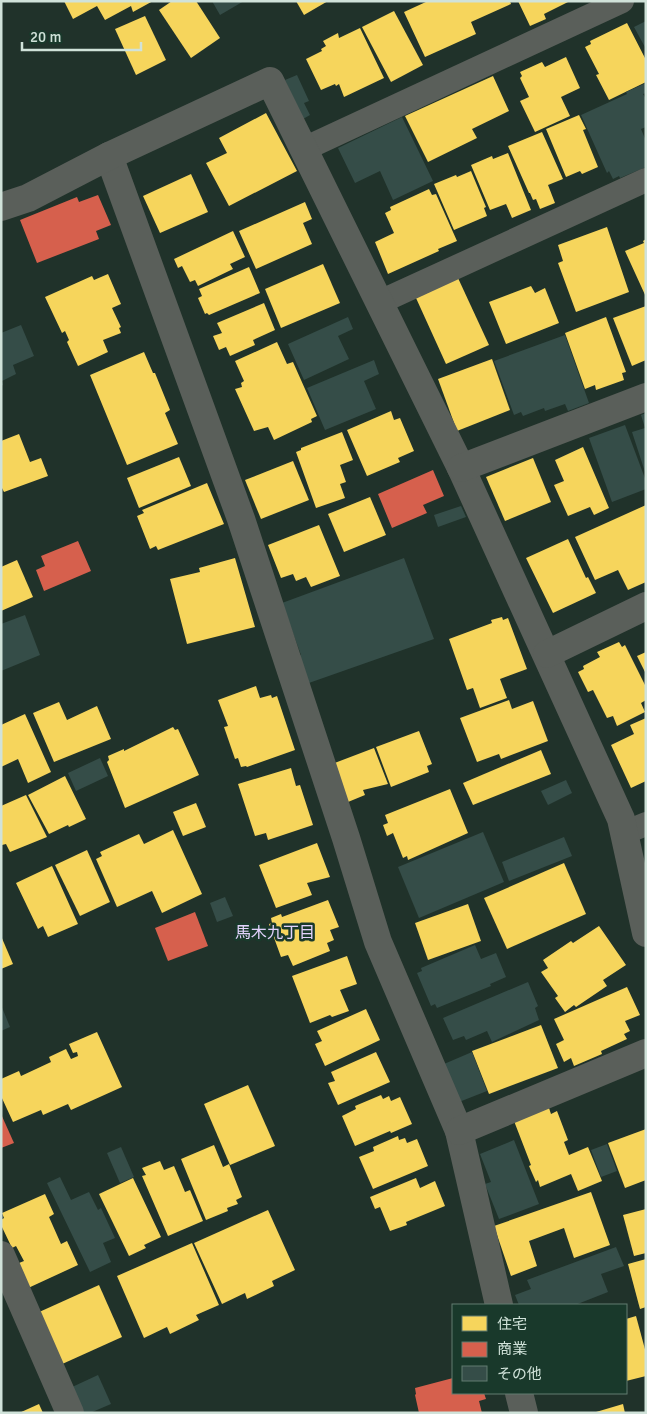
<svg xmlns="http://www.w3.org/2000/svg" width="647" height="1414" viewBox="0 0 647 1414" font-family="Signika,'Noto Sans JP',sans-serif">
<rect width="100%" height="100%" fill="#20322a"/>
<g fill="#f6d55c">
<path d="M64,1H153L133,12L131,6L105,20L97,6L73,19Z"/>
<path d="M172,1H196L220,38L191,58L159,10Z"/>
<path d="M296,1H328L304,15Z"/>
<path d="M428,1H510L511,4L471,22L476,34L425,57L404,12Z"/>
<path d="M518,1H570L544,14L546,19L530,26Z"/>
<path d="M394,11L423,65L391,82L362,27Z"/>
<path d="M145,16L166,60L136,75L115,29Z"/>
<path d="M627,23L646,60V82L609,100L596,75L599,74L585,47L591,44L590,41Z"/>
<path d="M360,28L384,78L344,97L339,84L336,86L335,84L321,90L306,59L322,51L321,49L326,46L323,41L338,33L339,38Z"/>
<path d="M566,57L580,88L561,97L570,116L535,132L520,101L529,97L520,78L522,76L520,72L542,62L545,67Z"/>
<path d="M493,76L509,111L472,129L477,138L428,162L405,116Z"/>
<path d="M266,113L297,171L229,206L206,163L227,153L219,138Z"/>
<path d="M579,115L586,129L583,130L598,167L582,174L580,171L566,177L546,129Z"/>
<path d="M542,132L563,179L548,185L555,203L540,209L536,199L533,200L530,193H529L508,146Z"/>
<path d="M508,153L531,210L512,218L506,204L490,210L471,165L492,156L493,159Z"/>
<path d="M471,171L486,207L484,208L487,216L454,230L434,184L456,175L457,177Z"/>
<path d="M191,174L208,212L160,233L143,196Z"/>
<path d="M429,189L432,195L436,194L457,241L438,249L439,251L388,274L375,242L394,233L385,213L391,210L390,207Z"/>
<path d="M305,202L312,219L303,223L312,244L256,269L239,231Z"/>
<path d="M607,227L629,292L576,312L558,263L563,261L558,245Z"/>
<path d="M233,231L245,257L230,264L233,269L198,286L195,280L190,282L182,266L178,268L174,259Z"/>
<path d="M646,239V297L625,251L644,243L643,241Z"/>
<path d="M323,264L340,303L281,328L265,289Z"/>
<path d="M249,267L260,293L209,315L207,313L205,314L198,298L202,296L199,289Z"/>
<path d="M108,274L121,304L112,308L121,327L119,328L121,333L103,340L108,352L78,366L67,342L69,340L65,331L62,333L45,297L92,276L94,280Z"/>
<path d="M458,278L489,345L446,364L416,298Z"/>
<path d="M531,286L535,293L545,288L559,323L506,344L489,302Z"/>
<path d="M264,303L275,330L253,340L255,345L230,356L226,347L219,350L213,336L222,333L217,323Z"/>
<path d="M646,306V360L632,366L613,318Z"/>
<path d="M606,317L626,372L622,373L624,380L596,390L595,385L585,389L565,333Z"/>
<path d="M277,342L287,364L293,362L317,416L311,419L312,422L274,440L268,427L254,431L235,389L242,387L241,383L244,381L235,361Z"/>
<path d="M144,352L153,373H155L170,410L165,413L178,444L127,465L90,375Z"/>
<path d="M492,359L510,410L457,431L438,379Z"/>
<path d="M391,411L394,420L400,418L414,451L398,458L400,462L367,476L347,430Z"/>
<path d="M342,432L353,460L340,465L346,482L340,484L345,498L316,508L296,452L301,450V448Z"/>
<path d="M19,434L30,462L41,458L48,476L4,492L1,486V441Z"/>
<path d="M583,447L609,508L594,515L590,507L568,516L554,485L564,481L555,460Z"/>
<path d="M179,457L191,486L139,508L127,478Z"/>
<path d="M533,458L551,502L505,521L486,477Z"/>
<path d="M293,461L309,500L261,519L245,480Z"/>
<path d="M207,483L224,524L158,550L156,546L150,549L137,516L144,513L142,510Z"/>
<path d="M370,497L386,535L344,552L328,514Z"/>
<path d="M646,505V582L628,590L618,570L595,580L575,537Z"/>
<path d="M319,525L340,576L311,587L306,577L296,581L293,574L281,578L268,545Z"/>
<path d="M568,539L586,578L588,577L596,593L553,613L526,558Z"/>
<path d="M235,558L255,627L187,644L170,579L200,572L199,568Z"/>
<path d="M17,560L33,597L1,611V567Z"/>
<path d="M502,617L503,620L508,618L527,669L500,679L507,698L480,708L473,688L467,690L449,639L492,623L491,620Z"/>
<path d="M619,642L622,647L625,645L646,687V700L641,703L645,712L617,726L613,716L607,718L593,690L588,692L578,672L584,669L583,666L600,657L597,652Z"/>
<path d="M646,652V674L637,656Z"/>
<path d="M256,686L260,698L271,695L272,698L277,696L295,750L247,767L246,766L241,767L238,758L235,759L224,727L228,726L218,700Z"/>
<path d="M509,700L512,709L533,701L548,741L501,759L499,754L477,762L460,718Z"/>
<path d="M59,702L67,720L97,706L111,739L54,762L33,713Z"/>
<path d="M25,714L51,772L28,783L18,759L1,767V725Z"/>
<path d="M646,718V781L631,788L611,745L634,734L630,725Z"/>
<path d="M173,727L175,730L178,729L199,775L125,808L107,762L109,760L108,756L124,749V751Z"/>
<path d="M419,731L432,764L427,766L429,772L391,787L376,747Z"/>
<path d="M374,748L388,784L363,790L365,795L348,802L332,764Z"/>
<path d="M541,750L551,774L473,805L463,783Z"/>
<path d="M291,768L296,786L300,785L313,825L268,840L266,833L255,836L238,784Z"/>
<path d="M65,776L86,819L69,827L68,825L49,834L28,795Z"/>
<path d="M450,789L468,833L408,860L407,856L403,858L393,833L387,836L383,825L388,823L385,815Z"/>
<path d="M26,795L47,837L10,852L6,844L2,845L1,843V806Z"/>
<path d="M196,803L206,827L183,836L173,812Z"/>
<path d="M173,830L202,894L162,913L152,891L117,907L96,859L102,856L100,852L139,834L144,844Z"/>
<path d="M317,843L330,877L307,883L312,895L276,908L259,865Z"/>
<path d="M87,850L110,902L80,916L55,865Z"/>
<path d="M564,863L586,914L507,949L484,898Z"/>
<path d="M52,866L78,924L48,937L43,926L38,929L16,883Z"/>
<path d="M328,900L339,927L330,930L334,940L327,943L330,951L293,966L288,955L281,957L269,924L272,923L271,918L281,914L282,917Z"/>
<path d="M468,904L481,941L428,960L415,923Z"/>
<path d="M599,926L626,965L603,980L607,986L576,1007L574,1005L565,1012L555,998L558,996L541,972L548,968L543,960L571,941L573,943Z"/>
<path d="M1,936L13,964L1,969Z"/>
<path d="M347,956L357,984L340,990L349,1011L332,1017L330,1015L310,1023L292,976Z"/>
<path d="M627,987L640,1015L625,1021L630,1031L624,1034L627,1039L601,1051L602,1054L574,1066L571,1058L564,1062L556,1044L564,1040L554,1019Z"/>
<path d="M366,1009L380,1040L325,1066L315,1044L322,1041L317,1031Z"/>
<path d="M541,1025L558,1068L489,1094L472,1051Z"/>
<path d="M97,1032L122,1087L71,1110L68,1104L43,1115L41,1110L13,1122L1,1096V1079L19,1071L21,1076L51,1062L49,1057L66,1049L71,1059L78,1056L77,1052L73,1053L69,1044Z"/>
<path d="M376,1052L390,1082L338,1105L328,1083L335,1081L331,1072Z"/>
<path d="M248,1085L275,1146L230,1165L204,1104Z"/>
<path d="M381,1095L383,1099L389,1096L391,1101L400,1097L412,1124L391,1133L390,1131L355,1146L342,1116L356,1109L355,1106Z"/>
<path d="M549,1108L551,1114L557,1111L568,1140L564,1142L569,1155L588,1147L602,1181L578,1191L571,1174L540,1187L538,1180L536,1182L529,1166L531,1165L514,1121Z"/>
<path d="M646,1129V1180L625,1188L608,1143Z"/>
<path d="M398,1136L399,1140L405,1138L407,1143L417,1139L428,1166L373,1189L359,1157L374,1151L373,1147Z"/>
<path d="M214,1145L223,1167L229,1164L242,1197L236,1200L238,1204L227,1208L228,1211L206,1220L181,1159Z"/>
<path d="M160,1161L164,1170L174,1166L185,1192L190,1190L203,1221L168,1236L142,1176L146,1175L142,1168Z"/>
<path d="M133,1178L161,1237L144,1245L146,1248L129,1256L99,1194Z"/>
<path d="M416,1178L420,1188L435,1181L445,1206L406,1222L407,1225L390,1231L380,1207L375,1209L370,1197Z"/>
<path d="M591,1192L610,1245L574,1258L564,1228L529,1241L537,1266L511,1276L494,1226Z"/>
<path d="M45,1194L54,1214L49,1217L61,1244L67,1241L78,1265L26,1289L14,1265L24,1261L16,1246L12,1248L1,1225V1220L4,1218L2,1213Z"/>
<path d="M646,1209V1253L634,1256L623,1215Z"/>
<path d="M268,1210L295,1270L272,1281L274,1286L247,1299L245,1293L222,1304L194,1243Z"/>
<path d="M192,1243L219,1305L196,1315L199,1320L170,1334L167,1327L144,1338L117,1276Z"/>
<path d="M646,1259V1307L640,1309L628,1264Z"/>
<path d="M99,1285L122,1337L60,1365L37,1313Z"/>
<path d="M636,1316L646,1353V1376L626,1381V1319Z"/>
<path d="M39,1404L43,1413H19Z"/>
<path d="M623,1404L625,1413H597L596,1412Z"/>
</g>
<g fill="#d6604d">
<path d="M98,195L111,225L96,231L99,239L37,263L20,220L77,197L79,202Z"/>
<path d="M433,470L444,496L423,505L427,513L392,528L378,494Z"/>
<path d="M78,541L91,571L44,591L36,570L45,566L41,556Z"/>
<path d="M195,912L208,946L168,961L155,928Z"/>
<path d="M1,1114L14,1143L1,1148Z"/>
<path d="M453,1378V1393H484L486,1399L479,1401L482,1413H419L415,1395L416,1394L415,1388Z"/>
</g>
<g fill="#354d48">
<path d="M212,1H244L220,15Z"/>
<path d="M646,21V49L634,27Z"/>
<path d="M297,75L309,101L304,103L310,115L303,119L285,80Z"/>
<path d="M646,83V93L643,94L646,99V127L641,129L646,141V167L620,178L619,176L613,179L609,171L607,173L581,115L627,94L626,92Z"/>
<path d="M402,117L433,181L393,200L380,171L355,183L338,148Z"/>
<path d="M348,317L353,329L338,336L349,359L304,380L288,344Z"/>
<path d="M21,325L34,356L13,365L16,374L2,381L3,385L1,386V333Z"/>
<path d="M565,335L589,403L568,411L565,404L545,411L544,408L523,416L521,412L514,415L494,361Z"/>
<path d="M374,360L379,374L364,381L376,409L325,430L307,388Z"/>
<path d="M646,413V472H645L632,432L645,428L641,415Z"/>
<path d="M625,425L646,481V489L612,502L589,438Z"/>
<path d="M461,506L466,517L438,527L434,515Z"/>
<path d="M404,558L434,639L306,684L297,657L301,655L282,603Z"/>
<path d="M25,615L40,655L1,671V624Z"/>
<path d="M100,758L108,776L76,791L68,773Z"/>
<path d="M566,780L572,793L548,805L541,791Z"/>
<path d="M483,832L504,882L419,918L398,867Z"/>
<path d="M564,837L572,856L509,881L502,862Z"/>
<path d="M225,897L233,916L217,922L210,903Z"/>
<path d="M475,945L481,959L496,953L506,977L490,984L491,986L437,1008L435,1004L431,1006L417,973L422,971L421,968Z"/>
<path d="M528,982L538,1006L535,1008L539,1020L492,1042L487,1031L466,1040L464,1036L453,1040L443,1018Z"/>
<path d="M1,1005L10,1027L1,1031Z"/>
<path d="M472,1052L487,1091L459,1102L444,1064Z"/>
<path d="M514,1140L539,1204L499,1219L485,1184L491,1182L480,1154Z"/>
<path d="M607,1144L617,1171L601,1177L591,1150Z"/>
<path d="M121,1147L134,1177L120,1183L107,1153Z"/>
<path d="M60,1177L71,1200L89,1192L98,1210L101,1208L115,1238L103,1243L111,1262L90,1272L47,1183Z"/>
<path d="M616,1247L624,1266L601,1274L608,1292L575,1305H519L515,1295L531,1289L527,1280Z"/>
<path d="M98,1375L111,1404L90,1413H81L70,1388Z"/>
</g>
<g fill="none" stroke-linecap="round" stroke-linejoin="round">
<g stroke="#5a5f5a" stroke-width="24">
<path d="M304,149L622,1"/>
<path d="M380,302L646,180"/>
<path d="M624,833L646,824"/>
</g>
<g stroke="#5a5f5a" stroke-width="28">
<path d="M109,156L241,519L346,838L378,942L459,1131L499,1305"/>
<path d="M1,207L28,198L109,156L270,81L461,468L621,819L646,933"/>
<path d="M461,468L646,397"/>
<path d="M547,654L646,606"/>
<path d="M459,1131L646,1053"/>
<path d="M1,1255L70,1413"/>
<path d="M519,1393L524,1413"/>
</g>
</g>
<g text-anchor="middle" stroke-width="5" stroke-linejoin="round" paint-order="stroke">
<g font-size="16" fill="#e2d2fc" stroke="#19392b">
<text x="275" y="938">馬木九丁目</text>
</g>
</g>
<rect width="647" height="1414" fill="none" stroke="#d0e2d9" stroke-width="5"/>
<rect x="452" y="1304" width="175" height="90" fill="#19392b" stroke="#627d71"/>
<rect x="462" y="1316" width="25" height="15" fill="#f6d55c" stroke="#627d71"/>
<text x="497" y="1329" font-size="15" fill="#d0e2d9">住宅</text>
<rect x="462" y="1342" width="25" height="15" fill="#d6604d" stroke="#627d71"/>
<text x="497" y="1354" font-size="15" fill="#d0e2d9">商業</text>
<rect x="462" y="1366" width="25" height="15" fill="#354d48" stroke="#627d71"/>
<text x="497" y="1379" font-size="15" fill="#d0e2d9">その他</text>
<path d="M22 42v8h119v-8" fill="none" stroke="#d0e2d9" stroke-width="2.5"/>
<text x="30" y="42" font-size="15" fill="#d0e2d9" stroke="#19392b" stroke-width="4" paint-order="stroke">20 m</text>
</svg>
